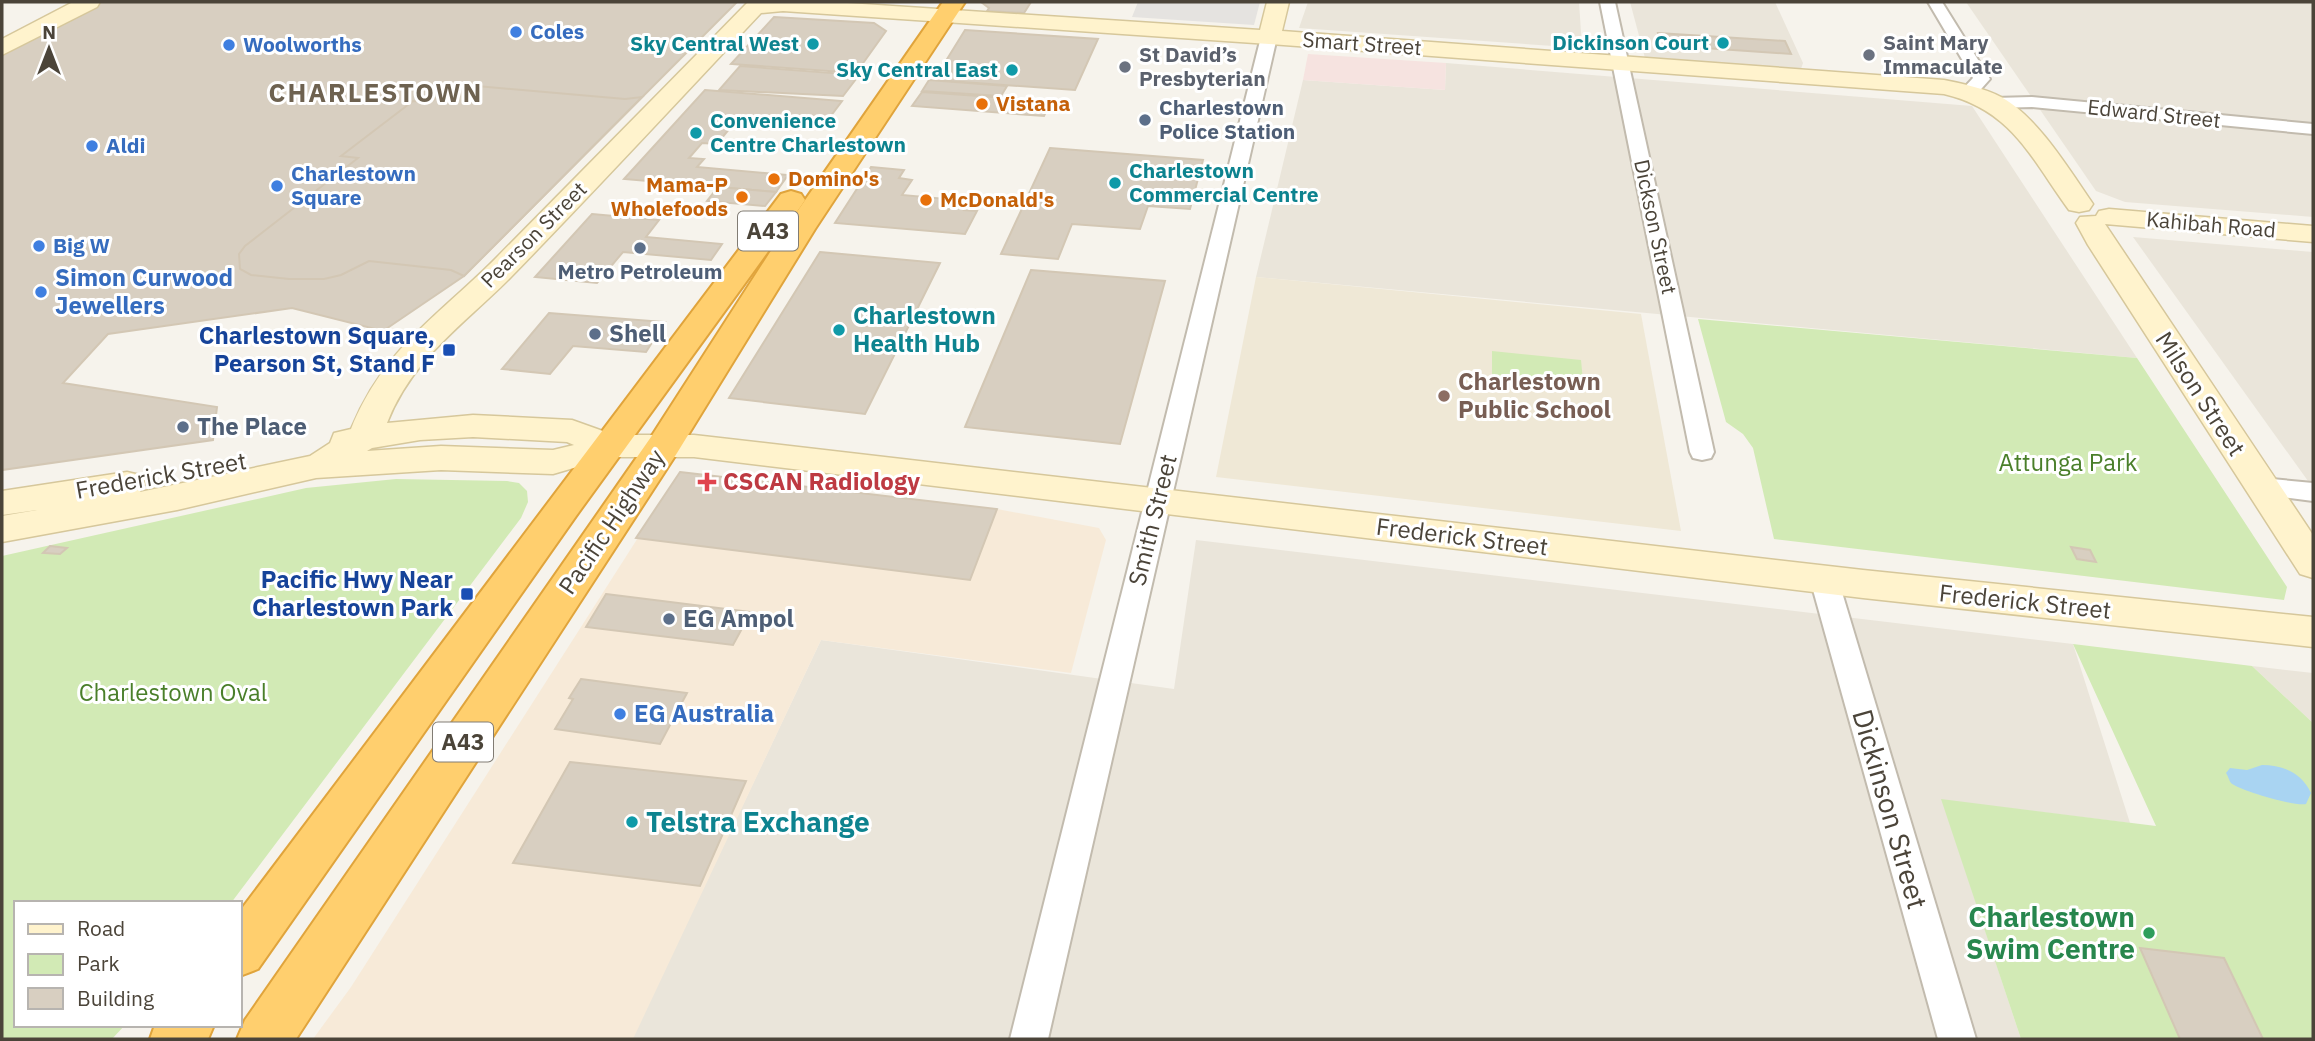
<svg xmlns="http://www.w3.org/2000/svg" width="2315" height="1041" viewBox="0 0 2315 1041" font-family="'IBM Plex Sans',sans-serif">
<rect width="100%" height="100%" fill="#f6f3ec"/>
<g fill="#eae5da">
<path d="M1308,2H1579L1582,48L1299,28Z"/>
<path d="M1630,2H1775L1803,63L1801,69L1645,58Z"/>
<path d="M1966,2H2313V217L2125,202L2096,191Z"/>
<path d="M1446,63L1972,106L2137,358L1256,277L1303,80L1445,90Z"/>
<path d="M2133,237L2313,252V488Z"/>
<path d="M1196,540L2073,644L2130,823L1942,800L2021,1039H632L821,640L1174,689Z"/>
<path d="M2252,666L2313,673V723Z"/>
</g>
<path fill="#f7ead8" d="M680,472L997,509L1099,528L1106,540L1071,673L821,640L633,1039H313L351,987Z"/>
<path fill="#efe8d6" d="M1256,277L1641,314L1681,531L1216,477Z"/>
<path fill="#f6e3e0" d="M1308,54L1446,63L1445,90L1303,80Z"/>
<g fill="#d2eab5">
<path d="M1698,319L2137,358L2287,587L2284,600L1774,539L1753,448L1743,434L1726,422Z"/>
<path d="M1492,351L1581,360L1584,391L1492,381Z"/>
<path d="M396,479L507,481L519,483L527,491L528,502L521,518L231,903H16V1025H125L112,1039H2V556L306,488Z"/>
<path d="M2073,644L2252,666L2313,723V1039H2021L1941,799L2156,826Z"/>
</g>
<path fill="#e5e3e0" d="M1138,2H1260L1254,25L1132,17Z"/>
<path fill="#a9d4f2" d="M2262,765C2283,765 2302,773 2311,793L2306,804C2296,807 2238,790 2231,783C2230,782 2227,774 2226,773L2230,768L2247,770Z"/>
<g fill="#d8cfc1" stroke="#d3c7b4" stroke-width="2">
<path d="M100,2H737L464,276L383,331L292,308L108,334L63,383L217,407L213,440L2,470V53Z"/>
<path d="M981,2H1031L1024,13L987,11L989,8Z"/>
<path d="M774,17L874,23L886,31L856,73L731,64Z"/>
<path d="M965,30L1098,39L1075,90L934,80Z"/>
<path d="M1658,33L1785,41L1791,54L1661,45Z"/>
<path d="M740,66L859,75L843,96L719,90Z"/>
<path d="M929,80L1007,86L1001,96L922,91Z"/>
<path d="M454,84L625,99L642,97L464,276L451,270L369,261L341,275L324,279H289L251,275L240,269L239,254L245,246L358,158L341,156L413,101L431,102Z"/>
<path d="M705,90L842,101L827,121L760,116L734,123L717,144L702,143L689,158L704,159L697,167L788,175L776,192L624,179Z"/>
<path d="M922,92L1051,101L1044,116L912,106Z"/>
<path d="M1050,148L1203,160L1190,209L1148,206L1140,229L1072,224L1058,259L1001,254Z"/>
<path d="M871,167L904,170L899,178L912,180L902,195L969,201L964,210L977,211L965,234L835,223Z"/>
<path d="M718,187L776,192L765,206L707,201Z"/>
<path d="M592,214L659,220L646,237L722,244L711,260L623,252L597,283L535,277Z"/>
<path d="M820,252L940,263L865,414L729,398Z"/>
<path d="M1031,270L1165,281L1120,444L965,427Z"/>
<path d="M549,313L665,322L646,352L573,346L550,374L502,369Z"/>
<path d="M680,472L997,509L970,580L636,538Z"/>
<path d="M50,546L67,548L60,554L43,553Z"/>
<path d="M2071,547L2090,550L2096,562L2077,559Z"/>
<path d="M606,594L751,612L733,645L586,627Z"/>
<path d="M581,679L687,693L660,744L555,729L573,699L569,698Z"/>
<path d="M570,762L746,781L700,886L513,863Z"/>
<path d="M2140,948L2224,958L2263,1039H2180Z"/>
</g>
<g fill="none" stroke-linecap="round" stroke-linejoin="round">
<g stroke="#c2bbae" stroke-width="4">
<g id="street">
<path d="M1600,2H1615L1714,452L1711,458L1702,460L1693,458L1690,452Z"/>
<path d="M1928,2H1942L1990,79L1974,97H1962L1959,93L1973,78Z"/>
<path d="M1269,32L1277,37L1048,1039H1010L1261,37Z"/>
<path d="M2032,97L2313,124V134L2032,107L1994,108L1985,103L1994,98Z"/>
<path d="M2261,478L2313,483V501L2252,493L2248,487L2252,481Z"/>
<path d="M1824,569L1834,572L1838,579L1976,1039H1938L1810,579L1814,572Z"/>
</g>
</g>
<g stroke="#d6c79b" stroke-width="3">
<g id="secondary">
<path d="M73,2H100L97,7L2,55V39Z"/>
<path d="M748,2H832L1260,30L1267,2H1289L1282,31L1944,80C1963,84 1984,88 2001,97C2037,116 2070,171 2093,204L2089,210L2079,212L2069,210C2031,158 2012,110 1944,94L1269,44L783,11L761,13C677,102 594,192 509,279C462,326 412,359 387,423L473,415L572,420L614,435H694L1863,570L2313,617V647L1863,598L694,457H611L553,474L441,470L316,478L177,510L2,542V516L37,510L2,515V491L127,472L140,475L145,484L140,492L310,456L330,443L334,433L351,429C385,346 438,317 498,256C581,172 665,87 748,2ZM473,437L567,442L574,445L553,450L441,446L367,451L372,448L420,440Z"/>
<path d="M2109,209L2313,226V242L2105,224L2313,535V578L2300,574L2088,245L2076,223L2080,217L2096,216L2099,211Z"/>
</g>
</g>
<g stroke="#e0a43c" stroke-width="4">
<g id="highway">
<path d="M943,2H965L815,229L677,453L296,1039H237L245,1020L651,437L785,229Z"/>
<path d="M791,191L801,194L805,200L801,206L576,516L258,969L240,976V911L781,194Z"/>
<path d="M155,1025H214L208,1039H150Z"/>
</g>
</g>
<use href="#street" fill="#fff" fill-rule="evenodd"/>
<use href="#secondary" fill="#fff3cd" fill-rule="evenodd"/>
<use href="#highway" fill="#ffcf6e" fill-rule="evenodd"/>
</g>
<g fill="#3f7fe0" stroke="#fff" stroke-width="2.5">
<circle cx="516" cy="32" r="7"/>
<circle cx="229" cy="45" r="7"/>
<circle cx="92" cy="146" r="7"/>
<circle cx="277" cy="186" r="7"/>
<circle cx="39" cy="246" r="7"/>
<circle cx="41" cy="292" r="7"/>
<circle cx="620" cy="714" r="7"/>
</g>
<g fill="#0f9aa8" stroke="#fff" stroke-width="2.5">
<circle cx="1723" cy="43" r="7"/>
<circle cx="813" cy="44" r="7"/>
<circle cx="1012" cy="70" r="7"/>
<circle cx="696" cy="133" r="7"/>
<circle cx="1115" cy="183" r="7"/>
<circle cx="839" cy="330" r="7"/>
<circle cx="632" cy="822" r="7"/>
</g>
<g fill="#6b7280" stroke="#fff" stroke-width="2.5">
<circle cx="1869" cy="55" r="7"/>
<circle cx="1125" cy="67" r="7"/>
</g>
<g fill="#e8710a" stroke="#fff" stroke-width="2.5">
<circle cx="982" cy="104" r="7"/>
<circle cx="774" cy="179" r="7"/>
<circle cx="742" cy="197" r="7"/>
<circle cx="926" cy="200" r="7"/>
</g>
<g fill="#5c6f8a" stroke="#fff" stroke-width="2.5">
<circle cx="1145" cy="120" r="7"/>
<circle cx="640" cy="248" r="7"/>
<circle cx="595" cy="334" r="7"/>
<circle cx="183" cy="427" r="7"/>
<circle cx="669" cy="619" r="7"/>
</g>
<g fill="#1a4fb4" stroke="#fff" stroke-width="2.5">
<rect x="442" y="343" width="14" height="14" rx="3.5"/>
<rect x="460" y="587" width="14" height="14" rx="3.5"/>
</g>
<circle fill="#8d6e63" stroke="#fff" stroke-width="2.5" cx="1444" cy="396" r="7"/>
<path fill="#e0444e" stroke="#fff" stroke-width="2.5" d="M703.5 471.5h7v7h7v7h-7v7h-7v-7h-7v-7h7z"/>
<circle fill="#2e9e5b" stroke="#fff" stroke-width="2.5" cx="2149" cy="933" r="7"/>
<g text-anchor="middle" stroke-width="6" stroke-linejoin="round" paint-order="stroke">
<g font-size="21" font-weight="bold" fill="#366cbe" stroke="#fff" text-anchor="start">
<text x="530" y="39">Coles</text>
<text x="243" y="52">Woolworths</text>
<text x="106" y="153">Aldi</text>
<text x="291" y="181">Charlestown<tspan x="291" dy="24">Square</tspan></text>
<text x="53" y="253">Big W</text>
</g>
<g font-size="21" font-weight="bold" fill="#0d838f" stroke="#fff" text-anchor="end">
<text x="1709" y="50">Dickinson Court</text>
<text x="799" y="51">Sky Central West</text>
<text x="998" y="77">Sky Central East</text>
<text x="710" y="128" text-anchor="start">Convenience<tspan x="710" dy="24">Centre Charlestown</tspan></text>
<text x="1129" y="178" text-anchor="start">Charlestown<tspan x="1129" dy="24">Commercial Centre</tspan></text>
</g>
<g font-size="21" font-weight="bold" fill="#5b616d" stroke="#fff" text-anchor="start">
<text x="1883" y="50">Saint Mary<tspan x="1883" dy="24">Immaculate</tspan></text>
<text x="1139" y="62">St David’s<tspan x="1139" dy="24">Presbyterian</tspan></text>
</g>
<g font-size="21" fill="#4b4439" stroke="#fff">
<text transform="translate(1362 44) rotate(4)" y="7">Smart Street</text>
<text transform="translate(2154 114) rotate(6)" y="7">Edward Street</text>
<text transform="translate(2211 225) rotate(5)" y="7">Kahibah Road</text>
<text transform="translate(1655 227) rotate(78)" y="7">Dickson Street</text>
<text transform="translate(534 235) rotate(-45)" y="7">Pearson Street</text>
</g>
<g font-size="21" font-weight="bold" fill="#c56008" stroke="#fff" text-anchor="start">
<text x="996" y="111">Vistana</text>
<text x="788" y="186">Domino's</text>
<text x="728" y="192" text-anchor="end">Mama-P<tspan x="728" dy="24">Wholefoods</tspan></text>
<text x="940" y="207">McDonald's</text>
</g>
<g font-size="21" font-weight="bold" fill="#4e5e75" stroke="#fff" text-anchor="start">
<text x="1159" y="115">Charlestown<tspan x="1159" dy="24">Police Station</tspan></text>
<text x="640" y="279" text-anchor="middle">Metro Petroleum</text>
</g>
<g fill="#fff" stroke="#817c74" stroke-width="2">
<rect x="738" y="211.5" width="60" height="39" rx="5"/>
<rect x="433" y="722.5" width="60" height="39" rx="5"/>
</g>
<g font-size="23" font-weight="bold" fill="#4b4439">
<text x="768" y="239">A43</text>
<text x="463" y="750">A43</text>
</g>
<g font-size="24" font-weight="bold" fill="#366cbe" stroke="#fff" text-anchor="start">
<text x="55" y="286">Simon Curwood<tspan x="55" dy="28">Jewellers</tspan></text>
<text x="634" y="722">EG Australia</text>
</g>
<g font-size="24" font-weight="bold" fill="#0d838f" stroke="#fff" text-anchor="start">
<text x="853" y="324">Charlestown<tspan x="853" dy="28">Health Hub</tspan></text>
</g>
<g font-size="24" font-weight="bold" fill="#4e5e75" stroke="#fff" text-anchor="start">
<text x="609" y="342">Shell</text>
<text x="197" y="435">The Place</text>
<text x="683" y="627">EG Ampol</text>
</g>
<g font-size="24" font-weight="bold" fill="#164399" stroke="#fff" text-anchor="end">
<text x="435" y="344">Charlestown Square,<tspan x="435" dy="28">Pearson St, Stand F</tspan></text>
<text x="453" y="588">Pacific Hwy Near<tspan x="453" dy="28">Charlestown Park</tspan></text>
</g>
<g font-size="24" font-weight="bold" fill="#785e54" stroke="#fff" text-anchor="start">
<text x="1458" y="390">Charlestown<tspan x="1458" dy="28">Public School</tspan></text>
</g>
<g font-size="24" fill="#4b4439" stroke="#fff">
<text transform="translate(2200 394) rotate(57)" y="8">Milson Street</text>
<text transform="translate(161 476) rotate(-10)" y="8">Frederick Street</text>
<text transform="translate(1153 520) rotate(-76)" y="8">Smith Street</text>
<text transform="translate(612 522) rotate(-56)" y="8">Pacific Highway</text>
<text transform="translate(1462 537) rotate(7)" y="8">Frederick Street</text>
<text transform="translate(2025 602) rotate(6)" y="8">Frederick Street</text>
</g>
<g font-size="24" fill="#4a7f2a" stroke="#fff">
<text x="2068" y="471">Attunga Park</text>
<text x="173" y="701">Charlestown Oval</text>
</g>
<g font-size="24" font-weight="bold" fill="#be3a42" stroke="#fff" text-anchor="start">
<text x="723" y="490">CSCAN Radiology</text>
</g>
<g font-size="26" font-weight="bold" letter-spacing="2" fill="#6e6250" stroke="#fff">
<text x="376" y="102">CHARLESTOWN</text>
</g>
<g font-size="28" fill="#4b4439" stroke="#fff">
<text transform="translate(1890 809) rotate(74)" y="10">Dickinson Street</text>
</g>
<g font-size="28" font-weight="bold" fill="#0d838f" stroke="#fff" text-anchor="start">
<text x="646" y="832">Telstra Exchange</text>
</g>
<g font-size="28" font-weight="bold" fill="#27864d" stroke="#fff" text-anchor="end">
<text x="2135" y="927">Charlestown<tspan x="2135" dy="32">Swim Centre</tspan></text>
</g>
</g>
<rect width="2315" height="1041" fill="none" stroke="#4b4439" stroke-width="7"/>
<rect x="14" y="901" width="228" height="126" fill="#ffffff" stroke="#b7b4b0" stroke-width="2"/>
<rect x="28" y="924" width="35" height="10" fill="#fff3cd" stroke="#b7b4b0" stroke-width="2"/>
<text x="77" y="936" font-size="21" fill="#4b4439">Road</text>
<rect x="28" y="954" width="35" height="21" fill="#d2eab5" stroke="#b7b4b0" stroke-width="2"/>
<text x="77" y="971" font-size="21" fill="#4b4439">Park</text>
<rect x="28" y="988" width="35" height="21" fill="#d8cfc1" stroke="#b7b4b0" stroke-width="2"/>
<text x="77" y="1006" font-size="21" fill="#4b4439">Building</text>
<g transform="translate(49 49)" stroke="#ffffff" stroke-width="5" paint-order="stroke">
<path d="M0-5L12 26L0 18L-12 26Z" fill="#4b4439"/>
<text y="-10" font-size="19" font-weight="bold" text-anchor="middle" fill="#4b4439">N</text>
</g>
</svg>
